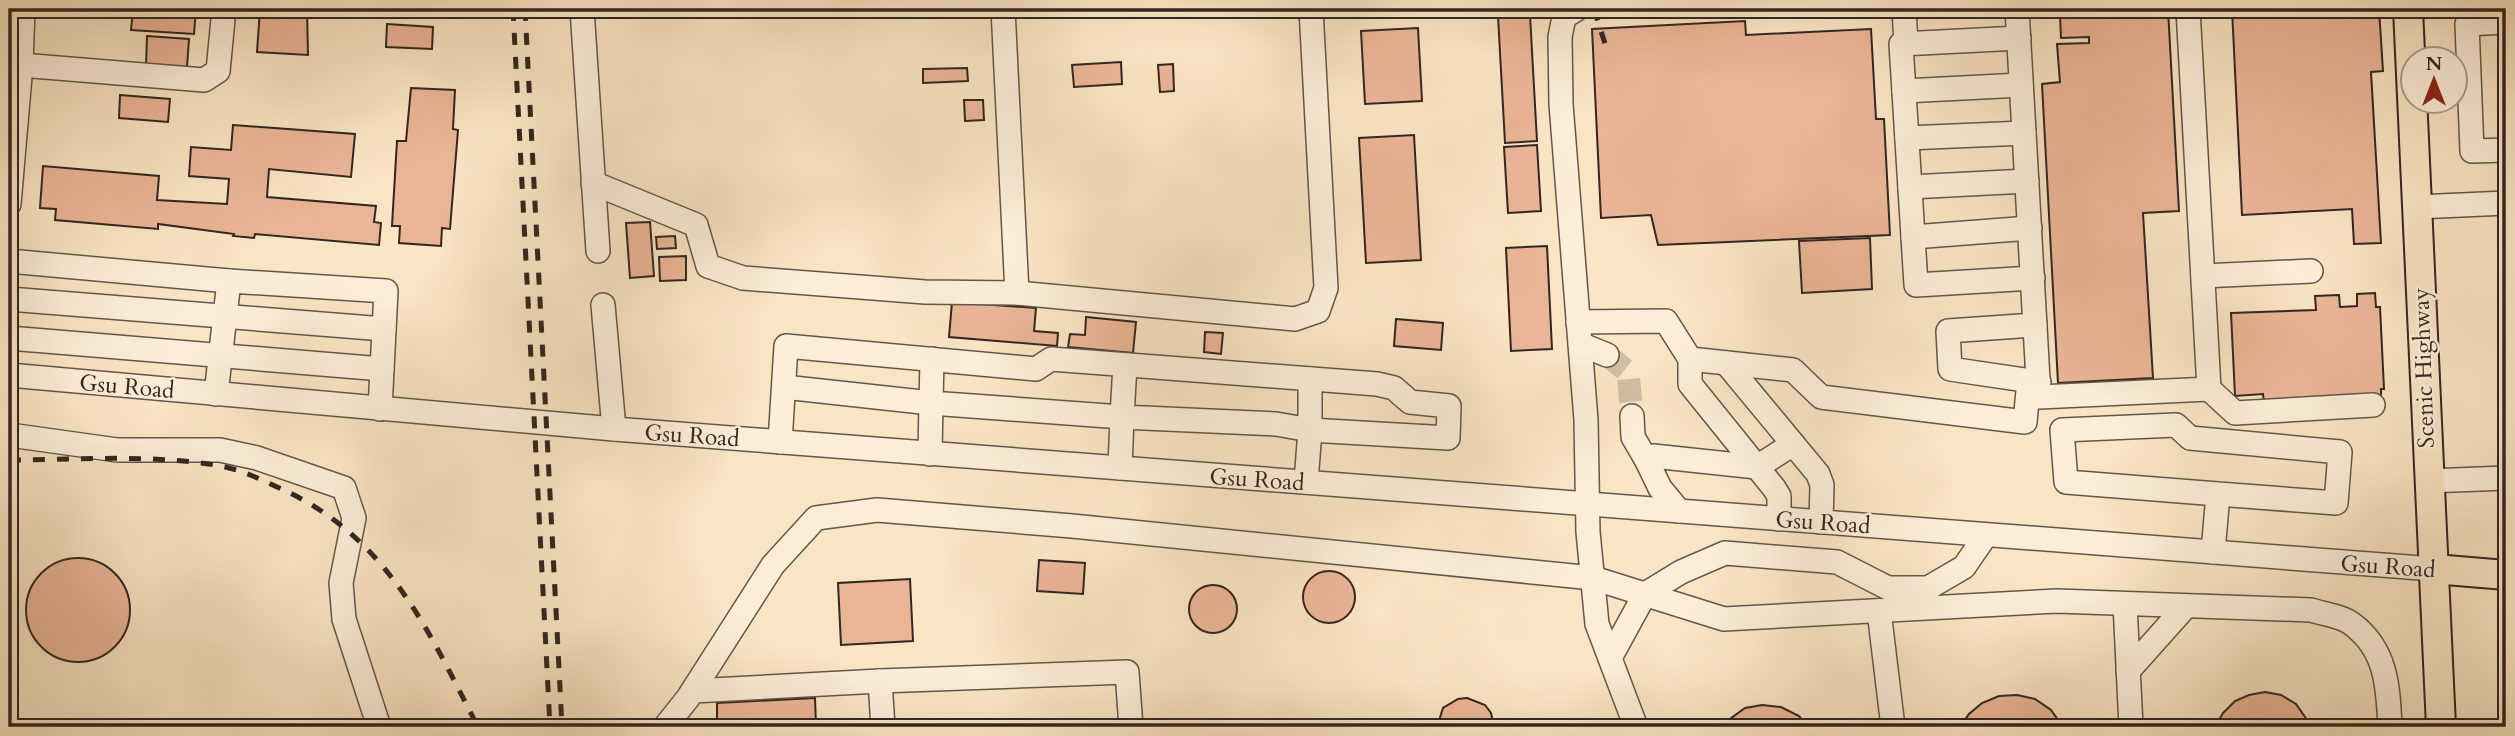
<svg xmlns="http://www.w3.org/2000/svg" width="2515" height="736" viewBox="0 0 2515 736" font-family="Cardo,serif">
<rect width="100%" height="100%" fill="#f9e4c3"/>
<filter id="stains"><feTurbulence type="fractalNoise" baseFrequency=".00286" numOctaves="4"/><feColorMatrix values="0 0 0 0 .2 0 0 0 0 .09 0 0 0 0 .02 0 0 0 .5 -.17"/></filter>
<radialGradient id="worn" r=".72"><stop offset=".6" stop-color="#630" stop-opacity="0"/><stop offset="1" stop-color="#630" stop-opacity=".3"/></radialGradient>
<g fill="#eab597" stroke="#322620" stroke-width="2">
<path d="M133,9H196L194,34L131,30Z"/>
<path d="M260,9H307L308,55L257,52Z"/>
<path d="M2085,9H2168L2179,211L2143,213L2153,378L2058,383L2042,84L2060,82L2057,44L2089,43V37L2061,38L2060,16L2085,14Z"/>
<path d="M2232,9H2379L2383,71L2371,72L2381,243L2354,244L2352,209L2242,215Z"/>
<path d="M1530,15L1537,141L1505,143L1498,16Z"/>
<path d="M1745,21L1746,35L1871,29L1876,119H1884L1890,235L1658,245L1651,215L1601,218L1592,29Z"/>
<path d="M387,24L433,27L432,49L386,47Z"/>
<path d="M1418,28L1422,101L1365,104L1361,31Z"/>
<path d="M147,36L189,39L187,67L146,65Z"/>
<path d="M1121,62L1122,84L1074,87L1072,65Z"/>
<path d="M1173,64L1174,91L1160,92L1158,65Z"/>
<path d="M967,68L968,81L923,83V69Z"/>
<path d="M411,88L455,90L453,129L458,130L450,229L442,228L441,246L399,243L400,226H392L397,141H406Z"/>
<path d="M120,95L170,99L168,122L119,118Z"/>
<path d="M964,100H983L984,120L965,121Z"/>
<path d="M233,125L355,134L351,177L269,169L267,197L376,206L374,222L381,223L379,245L255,234L254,238L233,236L234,234L158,224V229L55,220L56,209L40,208L43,166L159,176L157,200L227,204L229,179L189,176L191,147L231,150Z"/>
<path d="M1414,135L1421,260L1366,263L1359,138Z"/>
<path d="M1537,145L1541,211L1508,213L1504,147Z"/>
<path d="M650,222L654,276L630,278L626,223Z"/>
<path d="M675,236L676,248L657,249L656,237Z"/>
<path d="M1870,238L1872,289L1802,293L1799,241Z"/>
<path d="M1547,246L1552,349L1511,351L1506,248Z"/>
<path d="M686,256V280L660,281L659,257Z"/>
<path d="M2375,293L2376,307H2380L2384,389H2381V398L2264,403L2263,394L2235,396L2231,313L2316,310L2315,296L2339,295L2340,307L2357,306V294Z"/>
<path d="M952,302L1036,308L1034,331L1058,333L1057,346L949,337Z"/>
<path d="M1086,317L1136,322L1133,353L1068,347L1070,334L1085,335Z"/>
<path d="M1396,319L1443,323L1441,350L1394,346Z"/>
<path d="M1205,332L1223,333L1221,354L1204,352Z"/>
<circle cx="78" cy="610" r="52"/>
<path d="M1039,560L1085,563L1083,594L1037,591Z"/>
<circle cx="1329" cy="597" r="26"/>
<path d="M910,579L913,641L841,645L838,583Z"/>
<circle cx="1213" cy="609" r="24"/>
<path d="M2265,692L2281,695L2296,704L2312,727H2215L2223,713L2235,701L2249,695Z"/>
<path d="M2017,695L2035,699L2051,710L2063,727H1960L1969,714L1982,703L1999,696Z"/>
<path d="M815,698L816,726L725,727V722H717V703Z"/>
<path d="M1467,698L1485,705L1491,713L1494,727H1437L1443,708L1458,699Z"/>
<path d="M1762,705L1781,707L1799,716L1809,727H1719L1745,708Z"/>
</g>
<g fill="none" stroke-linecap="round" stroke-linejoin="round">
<path stroke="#d1bea2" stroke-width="23" stroke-dasharray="23 11" stroke-linecap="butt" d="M1607,355L1628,372L1632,416"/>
<g stroke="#645649" stroke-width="26">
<g id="minor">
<path d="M582,9L598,251"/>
<path d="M1003,9L1017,293"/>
<path d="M1577,9L1564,17L1560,37L1561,104L1586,420L1588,532L1597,624L1636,727"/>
<path d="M1904,9L1906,43"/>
<path d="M2017,9L2039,397L2209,389L2188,9"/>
<path d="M2506,22L2467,24L2472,151L2506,150"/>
<path d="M2019,38L1901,44L1916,285L2033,278"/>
<path d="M9,64L21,65L23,9"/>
<path d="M1904,91L2021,85"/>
<path d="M1907,138L2024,133"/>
<path d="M593,183L696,225L708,266L743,278L925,292L1017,293L1295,319L1318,311L1326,288L1311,9"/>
<path d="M1910,187L2027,181"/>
<path d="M9,204L21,65L204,80L218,71L224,9"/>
<path d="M2417,207L2506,203"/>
<path d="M1913,237L2030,228"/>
<path d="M9,261L229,281"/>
<path d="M2203,276L2311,271"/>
<path d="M9,299L384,329"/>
<path d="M603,305L614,429"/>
<path d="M1578,322L1666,321L1690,359L1793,370L1821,397L2025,422L2029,380"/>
<path d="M2035,325L1948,331L1950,369L2039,382"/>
<path d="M9,338L382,369"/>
<path d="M1580,344L1607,355"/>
<path d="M932,359L931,403L1122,417L1120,468"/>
<path d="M1690,359V384L1774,488L1779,496V519"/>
<path d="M1726,363L1818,474L1822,485L1821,522"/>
<path d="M1125,365L1122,417L1276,424L1310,430V379"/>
<path d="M9,375L614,429L2434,569"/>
<path d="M784,387L931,403L930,454"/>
<path d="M2209,389L2235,413L2373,405"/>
<path d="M216,394L229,281L386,291L380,409"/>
<path d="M1632,416L1633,437L1647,461"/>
<path d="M9,439L17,436L117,450H220L257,458L344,488L354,518L341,583L344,619L379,727"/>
<path d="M780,442L786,346L1036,369L1051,359L1377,384L1394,388L1410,402L1449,406L1448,438L1310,430L1306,482"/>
<path d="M2428,481L2506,478"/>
<path d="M1679,511L1660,488L1647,461L1653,456L1757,467L1793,444"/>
<path d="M2213,552L2218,494L2336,503L2340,452L2190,438L2176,425L2062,430L2066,482L2218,494"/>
<path d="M2125,604L2131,727"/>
<path d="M1879,611L1893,727"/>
<path d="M1610,658L1645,594L1681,572L1725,553L1837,562L1888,588H1928L1964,567L1986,535"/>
<path d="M2128,671L2186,606"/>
<path d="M880,681L1127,672L1131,727"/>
<path d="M693,691L880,681L883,727"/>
<path d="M665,727L688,698L773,565L816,518L877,510L1072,526L1593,578L1724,619L2057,601L2311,610C2323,614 2342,616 2352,624C2387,650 2388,687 2390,727"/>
</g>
</g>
<g stroke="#322620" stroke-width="32">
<g id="major">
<path d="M2408,9L2441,727"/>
<path d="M2434,569L2506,575"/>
</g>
</g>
<use href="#minor" stroke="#fbedd8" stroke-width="23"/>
<use href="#major" stroke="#f9e4c3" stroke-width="28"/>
<g stroke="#322620" stroke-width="5" stroke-dasharray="12 12" stroke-linecap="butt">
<path d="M513,9L550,727"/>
<path d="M525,9L562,727"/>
<path d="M1594,9L1607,50"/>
<path d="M9,460C77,460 148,454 215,465C236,468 256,477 275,486C386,534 426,626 478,727"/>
</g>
</g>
<g text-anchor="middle" stroke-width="5" stroke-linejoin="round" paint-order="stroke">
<g font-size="23" fill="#322620" stroke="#fbedd8">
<text transform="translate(2423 368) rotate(-92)" y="8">Scenic Highway</text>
<text transform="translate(127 386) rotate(5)" y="8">Gsu Road</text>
<text transform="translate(692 435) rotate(4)" y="8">Gsu Road</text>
<text transform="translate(1257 479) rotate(4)" y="8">Gsu Road</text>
<text transform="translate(1823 522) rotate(4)" y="8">Gsu Road</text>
<text transform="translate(2388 566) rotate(4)" y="8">Gsu Road</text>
</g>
</g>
<rect width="2515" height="736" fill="none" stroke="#f9e4c3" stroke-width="35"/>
<rect x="10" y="10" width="2494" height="715" fill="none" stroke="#322620" stroke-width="3.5"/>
<rect x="18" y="18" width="2480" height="701" fill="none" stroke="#322620" stroke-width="2"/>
<g transform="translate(2434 80)"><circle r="33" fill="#fbedd8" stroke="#ab9d8e" stroke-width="2"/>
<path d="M0-5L12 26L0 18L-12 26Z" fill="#8f2418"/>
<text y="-10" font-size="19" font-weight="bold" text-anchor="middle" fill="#322620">N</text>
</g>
<rect width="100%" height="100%" filter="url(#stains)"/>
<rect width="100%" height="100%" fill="url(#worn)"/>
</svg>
